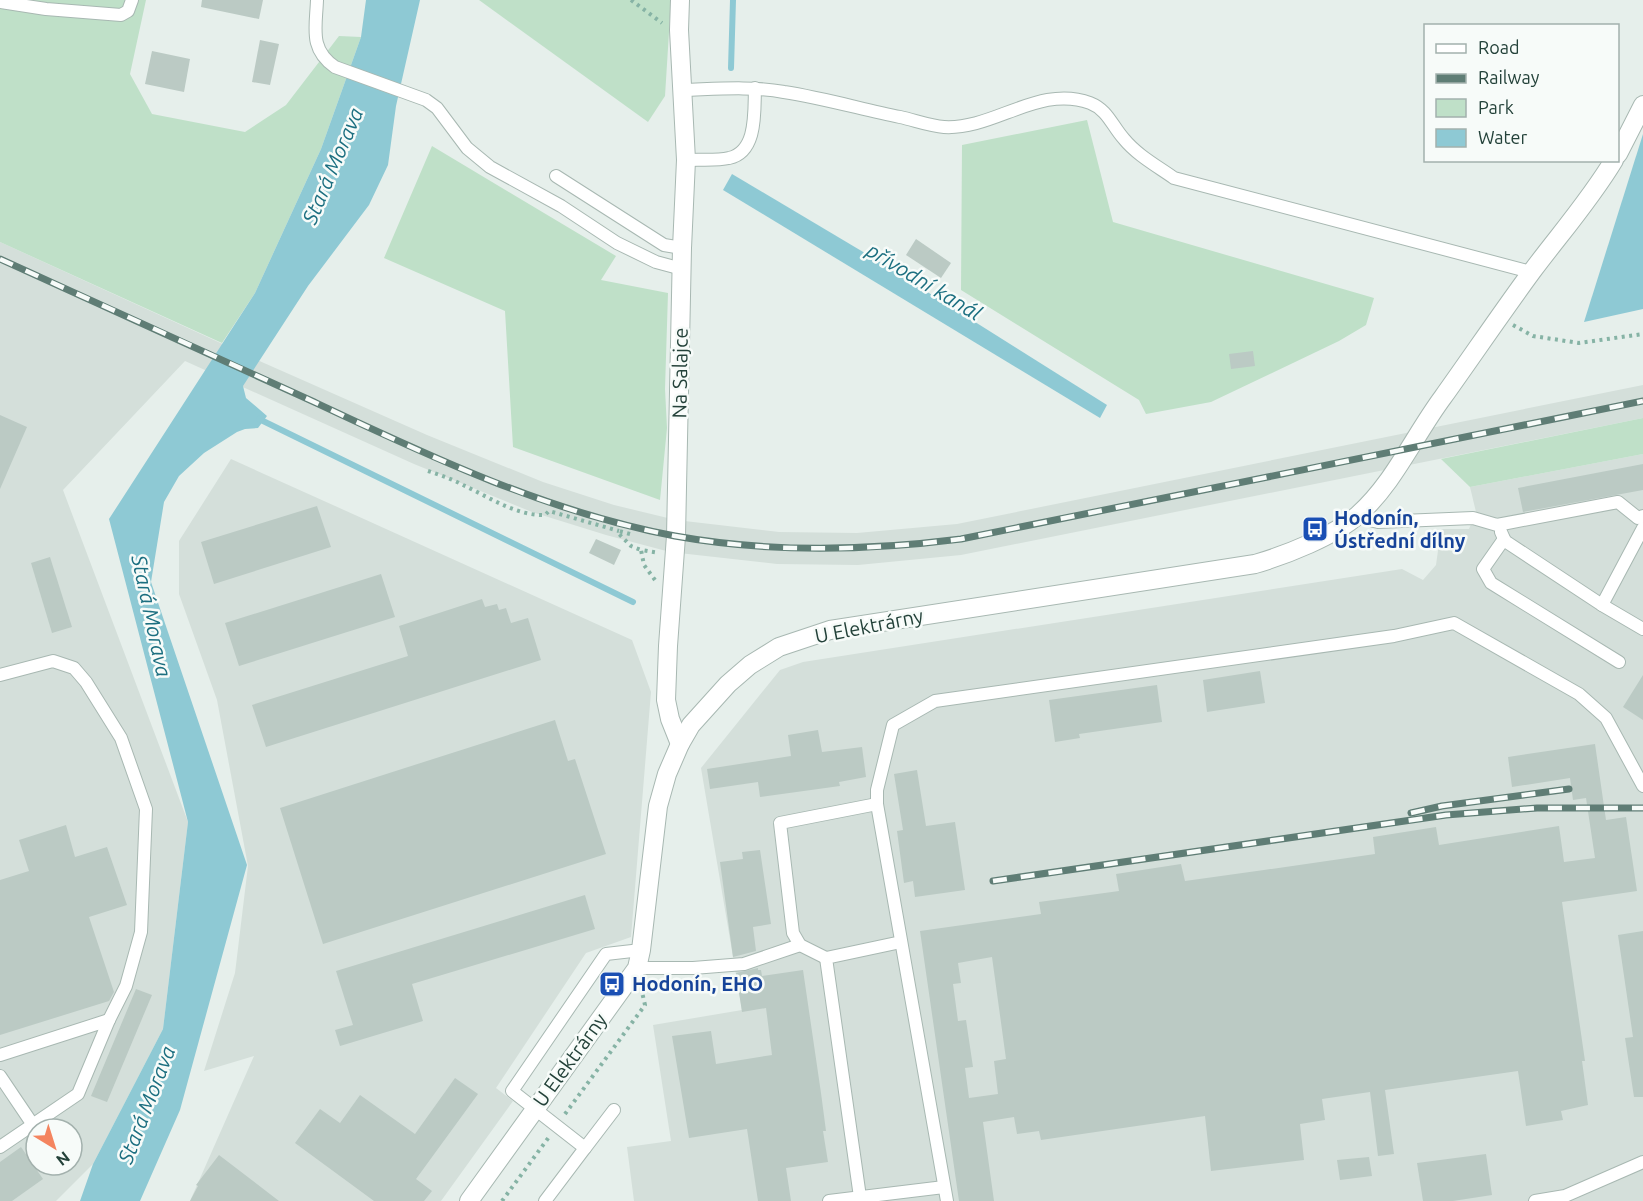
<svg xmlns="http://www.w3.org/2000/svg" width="1643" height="1201" viewBox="0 0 1643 1201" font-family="Ubuntu,sans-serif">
<rect width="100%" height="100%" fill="#e6efeb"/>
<g fill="#d4dfda" fill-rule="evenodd">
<path d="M0,242L264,363L427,435L543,482L614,505L676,520L779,532L857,533L957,524L1643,385V418L961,555L858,565L777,564L670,552L606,535L532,512L414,464L185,361L63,490L188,822L163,1029L93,1164L56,1201H0ZM36,1129H72V1165H36Z"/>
<path d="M1643,454V1201H634L627,1147L671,1141L653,1025L742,1010L701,768L780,670L803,662L1402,569L1423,580L1436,565L1441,529H1469L1476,512L1470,487Z"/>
<path d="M231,459L632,640L651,692L631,937L586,953L496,1088L513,1101L441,1201H190L254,1056L204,1071L235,973L248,866L217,700L179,594V541Z"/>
</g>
<g fill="#bfe0c8">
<path d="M0,0H146L130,74L152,114L245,132L286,105L339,36L361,37L321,149L255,293L222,343L0,242Z"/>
<path d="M479,0H671L665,96L648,122Z"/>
<path d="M1087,120L1113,222L1374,298L1366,325L1339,341L1211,402L1146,414L1139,400L961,290L962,145Z"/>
<path d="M432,146L616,256L601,280L668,293L665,389L667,428L660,500L513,447L505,311L384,258Z"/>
<path d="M1643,418V454L1470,487L1441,459Z"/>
</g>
<g fill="#8ec9d4">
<path d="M366,0H420L396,106L388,165L369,205L308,286L243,386L246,398L267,416L258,428L245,429L237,432L204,453L179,476L164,502L151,582L247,865L180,1110L140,1201H80L93,1164L163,1029L188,822L109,519L255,293L321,149L361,37Z"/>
<path d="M1643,134V309L1584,322Z"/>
<path d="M732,174L875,259L1107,405L1100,418L723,190Z"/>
</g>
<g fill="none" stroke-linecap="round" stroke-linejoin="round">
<g stroke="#8ec9d4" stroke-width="6">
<path d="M731,68L733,0"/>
<path d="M259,419L633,602"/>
</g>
</g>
<g fill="#bbcac4" fill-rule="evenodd">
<path d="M202,0H263L259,19L201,7Z"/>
<path d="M260,40L279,44L270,85L252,82Z"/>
<path d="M152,51L190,59L184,92L145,84Z"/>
<path d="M916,239L951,263L941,278L906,255Z"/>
<path d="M1253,351L1255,366L1231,369L1229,354Z"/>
<path d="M0,415L27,427L0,489Z"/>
<path d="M1643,464V490L1523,512L1518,488Z"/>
<path d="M317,506L331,547L214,584L201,542Z"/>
<path d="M596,539L621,550L614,565L589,553Z"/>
<path d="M50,557L72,627L52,633L31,563Z"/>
<path d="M381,574L395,617L239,666L225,623Z"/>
<path d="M482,599L485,607L497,604L499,610L506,608L511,623L528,618L541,660L266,747L252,705L408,656L399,626Z"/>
<path d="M1260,671L1265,703L1207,712L1203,680Z"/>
<path d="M1643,675V720L1623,707Z"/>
<path d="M1157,685L1162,722L1079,734L1080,738L1055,742L1049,700Z"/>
<path d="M555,720L568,761L575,759L606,854L323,944L280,808Z"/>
<path d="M818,730L822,752L862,747L866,777L839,782L840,786L760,797L758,782L710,789L707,769L791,756L788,735Z"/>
<path d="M1595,744L1606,820L1626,817L1637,891L1562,902L1585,1061H1582L1588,1105L1561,1111L1563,1120L1526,1126L1518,1071L1385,1090L1394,1154L1378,1156L1370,1092L1322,1099L1325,1120L1300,1124L1304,1160L1211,1171L1205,1116L1041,1140L1039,1131L1017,1134L1014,1117L983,1122L994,1201H959L920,931L1041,914L1039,902L1119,891L1116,874L1181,864L1185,881L1264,870L1375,854L1373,837L1436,827L1439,845L1559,826L1564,862L1595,858L1586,798L1573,800L1570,778L1512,787L1508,757ZM992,957L1006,1059L994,1061L998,1094L969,1098L965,1068L973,1067L966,1020L958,1021L953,984L961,983L958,963Z"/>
<path d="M917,770L926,826L955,822L965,890L915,897L913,881L904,883L897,831L903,830L894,774Z"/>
<path d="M66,825L75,857L107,847L127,905L89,917L114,992L109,1001L0,1035V880L29,871L19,840Z"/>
<path d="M760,850L771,924L753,927L756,951L733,957L720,862L743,859L742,852Z"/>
<path d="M585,895L595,929L412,984L423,1021L340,1046L335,1030L353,1025L336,971Z"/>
<path d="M1643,931V1097H1634L1625,1038L1633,1037L1618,935Z"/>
<path d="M758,968V970H761L762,976L803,970L821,1093L826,1131H823L828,1162L786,1168L791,1201H758L747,1129L689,1138L672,1036L711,1031L716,1064L772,1055L766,1008L742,1012L736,973Z"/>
<path d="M136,989L152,995L107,1102L91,1096Z"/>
<path d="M455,1078L478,1094L416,1179L432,1191L424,1201H374L295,1143L320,1109L340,1123L360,1095L415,1134Z"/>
<path d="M21,1147L43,1179L12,1201H0V1162Z"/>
<path d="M1486,1154L1492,1195L1453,1201H1423L1417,1163Z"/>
<path d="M219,1155L279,1201H190L198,1186L196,1185Z"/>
<path d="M1369,1157L1372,1176L1340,1180L1337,1160Z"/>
</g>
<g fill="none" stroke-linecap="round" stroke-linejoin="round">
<g stroke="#a8b8b2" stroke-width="14">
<g id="service">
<path d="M317,0C316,28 309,49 335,67L426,100L437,108L467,148L490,167L561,206L617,243L656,262L682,269"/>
<path d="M0,2L46,9L121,15L128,11L132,0"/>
<path d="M684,90C717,89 751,86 784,92C823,98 861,109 900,117C914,120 930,126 944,127C994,130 1039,84 1090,103C1108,110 1112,126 1124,139C1137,155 1157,166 1174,178L1531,272"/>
<path d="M686,160C700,159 716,161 729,158C758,152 754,110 755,88"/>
<path d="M556,176L664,245L682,248"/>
<path d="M1356,517L1378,522L1473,518L1497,525L1618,502L1638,518L1643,516"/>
<path d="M1643,528L1602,605L1643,629"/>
<path d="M1501,532L1505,541L1602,605"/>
<path d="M1504,539L1483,569L1491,583L1619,662"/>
<path d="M0,675L53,661L74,668L86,682L121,738L146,809L141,932L126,986L109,1020"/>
<path d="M826,958L800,945L793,933L780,823L877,804"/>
<path d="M637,968H693L744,964L800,945"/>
<path d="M0,1055L109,1020L78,1094L0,1147"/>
<path d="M0,1076L33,1125"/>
<path d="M585,1148L614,1110"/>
<path d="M860,1197L826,958L901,942"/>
<path d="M545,1201L585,1148L512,1091L606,954L641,950"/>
<path d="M829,1201L944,1187"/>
<path d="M947,1201L877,804V790L893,725L935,701L1394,636L1454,623L1579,694L1606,718L1643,786"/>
<path d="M1535,1201L1565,1196L1643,1162"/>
</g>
</g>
<g stroke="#a8b8b2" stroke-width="20">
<g id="minor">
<path d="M1618,154L1643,105"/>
<path d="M680,744L670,719L666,700L668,646L676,536L682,248L686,160L679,30L680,0"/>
<path d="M469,1201L637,968L641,950L658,806L667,774L680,744L691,725L728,684L750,665L779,647L830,630L1255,564C1286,555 1334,536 1358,515C1394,483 1414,436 1443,397C1473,355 1502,312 1533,270C1560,234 1590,200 1614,160"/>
</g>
</g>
<g stroke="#86b3a5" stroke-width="4" stroke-dasharray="3 4.5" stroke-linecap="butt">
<path d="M631,0L662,23"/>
<path d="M1513,325L1533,336L1579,343L1643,334"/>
<path d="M428,471C440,475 452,479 463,485C489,497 516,516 545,515L549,511L619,531"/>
<path d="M630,534L619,531V534L631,546L641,550"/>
<path d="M655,580L644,565L641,550L659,553"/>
<path d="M565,1114L645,1005L642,992"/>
<path d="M502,1201L549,1137"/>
</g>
<use href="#service" stroke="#fff" stroke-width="12"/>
<use href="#minor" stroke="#fff" stroke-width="18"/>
<g stroke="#5f7d75" stroke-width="7">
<g id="rail">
<path d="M0,259C104,306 208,353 312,401C429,456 547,512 675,536C770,553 865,551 961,539L1643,401"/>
<path d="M1411,813L1442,806L1569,789"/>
<path d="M993,881L1446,815L1537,808H1643"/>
</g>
</g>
<use href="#rail" stroke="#f7fbf9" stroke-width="4.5" stroke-dasharray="14" stroke-linecap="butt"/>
</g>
<defs>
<g id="bus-square" transform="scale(1.35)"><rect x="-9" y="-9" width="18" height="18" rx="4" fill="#1a4fb4" stroke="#f7fbf9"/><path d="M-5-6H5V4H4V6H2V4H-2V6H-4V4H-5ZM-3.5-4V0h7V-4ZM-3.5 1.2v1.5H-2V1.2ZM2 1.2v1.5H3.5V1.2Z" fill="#fff"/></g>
</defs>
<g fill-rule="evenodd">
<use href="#bus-square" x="1315" y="529"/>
<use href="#bus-square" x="612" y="984"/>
</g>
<g text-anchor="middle" stroke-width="5" stroke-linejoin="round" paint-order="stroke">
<g font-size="20" fill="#24423a" stroke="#f7fbf9">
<text transform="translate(680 373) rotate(-89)" y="7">Na Salajce</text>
<text transform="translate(869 626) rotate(-11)" y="7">U Elektrárny</text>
<text transform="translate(570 1060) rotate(-54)" y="7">U Elektrárny</text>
</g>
<g font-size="20" font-weight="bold" fill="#164399" stroke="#f7fbf9" text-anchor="start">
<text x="1334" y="525">Hodonín,<tspan x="1334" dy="23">Ústřední dílny</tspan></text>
<text x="632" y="991">Hodonín, EHO</text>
</g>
<g font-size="21" font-style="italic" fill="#1c6f80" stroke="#f7fbf9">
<text transform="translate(333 166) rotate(-67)" y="7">Stará Morava</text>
<text transform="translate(924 282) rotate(31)" y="7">přívodní kanál</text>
<text transform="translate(151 616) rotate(78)" y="7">Stará Morava</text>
<text transform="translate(147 1105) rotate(-69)" y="7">Stará Morava</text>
</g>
</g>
<rect x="1424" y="24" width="195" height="138" fill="#f7fbf9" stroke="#a3b1ad" stroke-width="1.5"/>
<rect x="1436" y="44" width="30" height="9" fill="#ffffff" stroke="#a3b1ad" stroke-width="1.5"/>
<text x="1478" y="54" font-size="18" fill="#24423a">Road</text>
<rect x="1436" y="74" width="30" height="9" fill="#5f7d75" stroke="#a3b1ad" stroke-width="1.5"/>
<text x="1478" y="84" font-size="18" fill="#24423a">Railway</text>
<rect x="1436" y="99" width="30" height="18" fill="#bfe0c8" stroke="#a3b1ad" stroke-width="1.5"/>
<text x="1478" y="114" font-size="18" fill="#24423a">Park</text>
<rect x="1436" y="129" width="30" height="18" fill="#8ec9d4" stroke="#a3b1ad" stroke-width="1.5"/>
<text x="1478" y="144" font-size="18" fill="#24423a">Water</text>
<g transform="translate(54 1147) rotate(142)"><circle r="28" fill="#f7fbf9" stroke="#a3b1ad" stroke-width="1.5"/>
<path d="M0-4.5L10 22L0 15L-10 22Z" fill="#f4845f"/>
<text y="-9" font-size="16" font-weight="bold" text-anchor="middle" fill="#24423a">N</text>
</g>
</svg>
